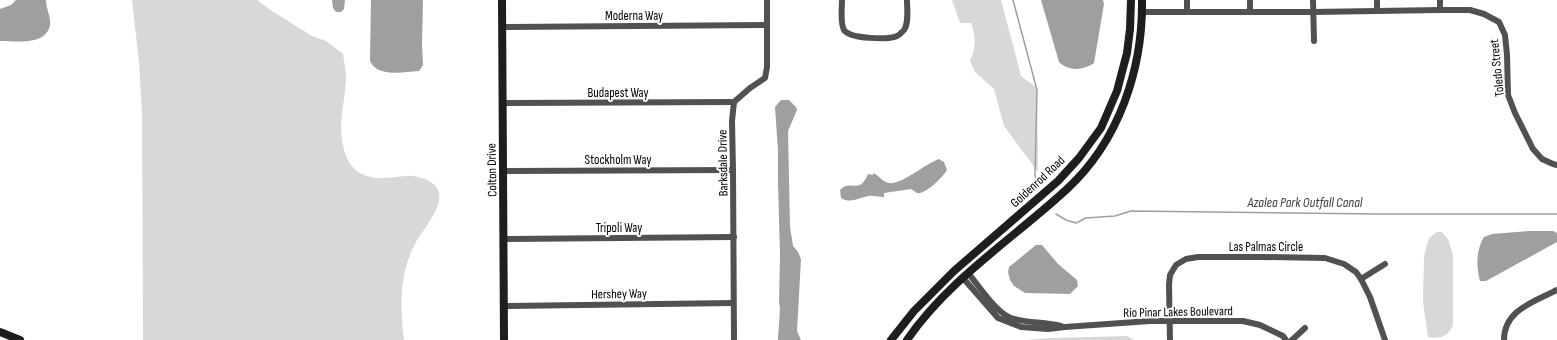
<svg xmlns="http://www.w3.org/2000/svg" width="1557" height="340" viewBox="0 0 1557 340" font-family="'Sofia Sans Condensed',sans-serif">
<rect width="100%" height="100%" fill="#fff"/>
<g fill="#d8d8d8">
<path d="M132,0H257L272,11L312,36L326,41L343,54C344,62 346,70 346,78C345,106 336,125 345,153C347,159 351,167 357,171C373,182 389,177 407,176C415,175 432,180 437,188C447,203 423,229 416,242C399,272 400,307 404,340H143L142,114L139,62Z"/>
<path d="M952,0H1001L1021,76L1037,88L1038,172L1004,126L994,89L975,72L970,61C976,48 976,37 971,23H960Z"/>
<path d="M1437,232H1442L1448,239L1453,255V324C1450,335 1441,340 1428,337L1423,302L1424,256L1429,238Z"/>
<path d="M1127,336L1134,340H1026L1050,338Z"/>
</g>
<g fill="#9f9f9f">
<path d="M16,0H46C46,9 51,16 50,25C46,46 16,41 0,41V9L11,5Z"/>
<path d="M332,0H345L344,9L341,12H336L333,8Z"/>
<path d="M371,0H423L422,45L423,65L419,71C404,72 378,78 370,61Z"/>
<path d="M1041,0H1103L1104,4L1094,63C1084,70 1069,72 1059,62Z"/>
<path d="M781,100H789L796,107L797,110L788,131L790,227L793,246L798,252L801,259L797,331L801,340H778V338L780,309L779,302L780,254L778,183V151L775,107Z"/>
<path d="M939,159L944,162L947,170C943,177 925,195 917,193C915,192 913,190 911,189L884,193V197C879,197 873,195 868,196C859,198 850,204 841,198L840,190C851,178 859,196 868,174L873,175V173C879,175 882,182 889,183C902,185 926,163 939,159Z"/>
<path d="M1529,231H1553L1557,233V242L1486,281H1480C1476,266 1476,250 1484,237L1492,234Z"/>
<path d="M1036,245H1042L1058,264L1077,280L1078,286L1070,294L1025,293L1014,286L1010,280L1008,272L1009,267Z"/>
</g>
<g fill="none" stroke-linecap="round" stroke-linejoin="round">
<g stroke="#9f9f9f" stroke-width="1.5">
<path d="M1013,0L1037,90L1035,175L1037,184"/>
<path d="M1056,214L1066,220L1076,223L1086,218L1115,216L1131,211L1377,214H1557"/>
</g>
<g stroke="#515151" stroke-width="6">
<path d="M842,0C842,8 840,23 844,30C850,39 888,40 897,36C900,35 902,32 904,30C909,23 907,9 907,0"/>
<path d="M1250,0V12"/>
<path d="M1313,0L1314,41"/>
<path d="M1377,0V11"/>
<path d="M1440,0V10"/>
<path d="M1142,12H1313L1440,10H1470L1484,14L1499,22L1505,35L1507,55L1508,95L1515,113L1533,149L1542,159L1553,164L1557,165"/>
<path d="M1187,12V0"/>
<path d="M502,27L767,25"/>
<path d="M503,103L734,102"/>
<path d="M503,171L733,170"/>
<path d="M504,239L734,237"/>
<path d="M968,273C980,287 997,315 1014,319C1030,323 1046,322 1061,326"/>
<path d="M963,278L998,318L1021,327L1048,329L1065,327L1150,321H1243L1260,325L1283,336L1286,340"/>
<path d="M1361,279L1385,264"/>
<path d="M504,306L733,303"/>
<path d="M734,340L733,170L732,121L734,102L750,88L765,78L767,67V0"/>
<path d="M1170,340L1169,285L1170,275L1176,265L1186,259L1198,257H1263L1325,258L1344,264L1356,272L1361,279L1370,297L1385,340"/>
<path d="M1292,340L1305,328"/>
<path d="M1504,340C1504,310 1534,302 1557,290"/>
</g>
<g stroke="#1e1e1e" stroke-width="8">
<path d="M502,0L504,340"/>
<path d="M0,332L20,340"/>
<path d="M891,340L914,311L954,271L1058,181L1079,158L1101,128L1117,91L1127,53L1130,29L1131,0"/>
<path d="M907,340C949,279 1014,238 1067,189C1119,141 1143,69 1142,0"/>
</g>
</g>
<g text-anchor="middle" stroke-width="4" stroke-linejoin="round" paint-order="stroke">
<g font-size="13" fill="#000" stroke="#fff">
<text x="634" y="20">Moderna Way</text>
<text transform="translate(1496 68) rotate(-96)" y="5">Toledo Street</text>
<text x="618" y="97">Budapest Way</text>
<text x="618" y="164">Stockholm Way</text>
<text transform="translate(722 163) rotate(-91)" y="5">Barksdale Drive</text>
<text transform="translate(491 170) rotate(-91)" y="5">Colton Drive</text>
<text transform="translate(1037 181) rotate(-43)" y="5">Goldenrod Road</text>
<text x="619" y="232">Tripoli Way</text>
<text x="1266" y="251">Las Palmas Circle</text>
<text transform="translate(619 293) rotate(-1)" y="5">Hershey Way</text>
<text transform="translate(1178 311) rotate(-1)" y="5">Rio Pinar Lakes Boulevard</text>
</g>
<g font-size="14" font-style="italic" fill="#404040" stroke="#fff">
<text x="1305" y="207">Azalea Park Outfall Canal</text>
</g>
</g>
</svg>
